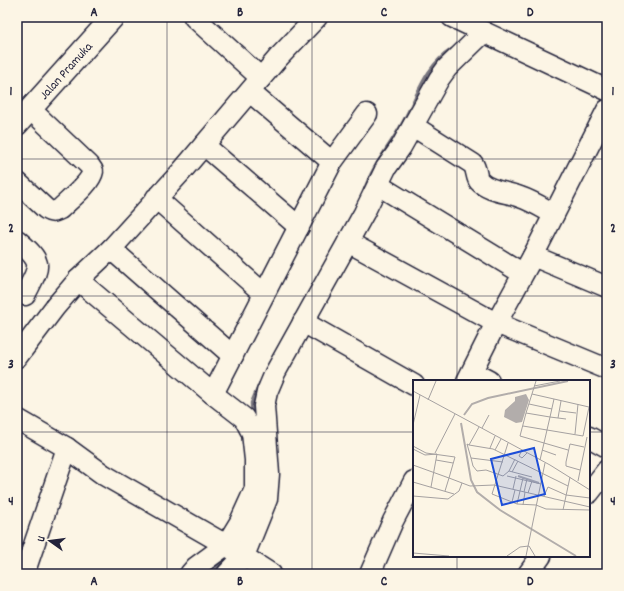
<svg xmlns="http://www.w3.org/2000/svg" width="624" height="591" viewBox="0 0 624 591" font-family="Dekko,sans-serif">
<rect width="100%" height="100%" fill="#fcf5e5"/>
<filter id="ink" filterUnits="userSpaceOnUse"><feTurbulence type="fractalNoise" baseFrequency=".025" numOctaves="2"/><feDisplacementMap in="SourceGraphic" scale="8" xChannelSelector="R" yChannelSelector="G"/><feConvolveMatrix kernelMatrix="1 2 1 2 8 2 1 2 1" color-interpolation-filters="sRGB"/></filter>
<g filter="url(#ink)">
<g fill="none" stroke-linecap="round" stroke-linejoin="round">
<g stroke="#78757e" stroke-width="4.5">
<path d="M365,190C373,165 391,146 403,123C418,97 425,67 452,50"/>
<path d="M253,417L252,403L260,384"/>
<path d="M208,574L231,555"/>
</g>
<g stroke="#22223b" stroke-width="23">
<g id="minor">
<path d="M194,17L261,78"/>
<path d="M452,17L607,90"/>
<path d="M250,92L332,162"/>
<path d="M413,126L473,164C477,170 476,177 479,181C489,192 508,192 520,197C532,201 543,208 554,214"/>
<path d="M204,145L299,227"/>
<path d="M17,182L46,209C52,213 54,212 60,209C69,200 91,183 93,171L89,165L30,109"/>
<path d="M378,185L522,273"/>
<path d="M156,198L264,294"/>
<path d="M17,240C45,264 40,265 25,295"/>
<path d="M348,242L496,323L607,369"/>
<path d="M111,249L233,356"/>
<path d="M533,256L607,287"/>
<path d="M78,280L213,394L332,162L367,114"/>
<path d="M303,322L414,385"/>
<path d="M17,357L55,307L78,280L111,249L181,172L278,58L317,17"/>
<path d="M472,372L489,381"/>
<path d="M467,381L492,331L533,256L607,110"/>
<path d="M17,419L67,448L104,475L226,545L271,574"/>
<path d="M589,437L607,447"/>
<path d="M589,493L607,470"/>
<path d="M24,574L67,448"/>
<path d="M190,574L196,567L226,545L240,522L255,489V460L252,433L244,418L213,394"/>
<path d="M227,574L244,556L267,499L269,474L264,406L267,392L275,373L364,213L386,168L401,147L439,79L447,68L484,32"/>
<path d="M370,574L393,521L414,481"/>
<path d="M528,574L541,556"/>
</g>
</g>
<g stroke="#22223b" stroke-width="25">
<path id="major" d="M17,124L113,17"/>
</g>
<use href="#minor" stroke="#fcf5e5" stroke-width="20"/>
<use href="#major" stroke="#fcf5e5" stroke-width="22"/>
</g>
</g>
<path fill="none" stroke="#22223b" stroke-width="1" stroke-opacity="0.55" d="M167,17V574M312,17V574M457,17V381M17,159H607M17,296H607M17,432H414M589,432H607M457,556V574"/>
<g text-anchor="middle" stroke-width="4" stroke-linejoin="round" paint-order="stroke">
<g font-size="13" fill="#22223b" stroke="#fcf5e5">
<text transform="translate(65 70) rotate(-48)" y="5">Jalan Pramuka</text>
</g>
</g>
<g transform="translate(413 380)">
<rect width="177" height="177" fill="#fcf5e5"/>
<path d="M113,14L116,20L109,42L103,43L91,37L92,30L102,21V17Z" fill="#b2adab"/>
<path fill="none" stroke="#b2adab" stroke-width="2" d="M51,35L59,24L75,18L155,1M48,43L58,100L64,112L87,130L163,176M105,96L126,103"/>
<path fill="none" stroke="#a5a1a1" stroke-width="1" d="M121,6L147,1M0,11L137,85L177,110M119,14L141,19L137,37L113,33L123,1M141,19L176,27L170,56L134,50L137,37L153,39M15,20L23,1M116,24L139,29M147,31L163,33M145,38L148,21M0,45L7,15M110,46L134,50L131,63L107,56L113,33M66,47L56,65L80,69L155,106M69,48L76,35M162,54L165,24M95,63L79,114L104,124L123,125L133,129L177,130M56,65L54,64L58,78M0,66L13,73L42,77L36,98L0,85M77,68L82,56M0,69L12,75L24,74L18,107M82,70L88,59M109,70L106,76L109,78L114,73M129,70L143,75M22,73L42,34M102,79L96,91L119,97M23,80L40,83M127,80L131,63L155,70M90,82L58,78L60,86L64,91L73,90L90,96L96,91M167,90L153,86V82L157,64L171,67M99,92L105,81M94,96L128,104M165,101L174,57M0,102L41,114M100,109L103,96M32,111L36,98L57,106L81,105L177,127M111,112L114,99M115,113L119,101M0,116L35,119L46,111L49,103M131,116L135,107L153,115L177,118M99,122L102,110M104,124L110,98M110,125L112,112M150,130L157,97M0,173L36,176M94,176L107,167L116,166L122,176M113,176L132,83"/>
<path fill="#1d4ed8" fill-opacity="0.15" stroke="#1d4ed8" stroke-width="2" d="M121,68L132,114L89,125L78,79Z"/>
<rect width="177" height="177" fill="none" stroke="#22223b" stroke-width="2"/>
</g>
<rect width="624" height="591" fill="none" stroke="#fcf5e5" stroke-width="44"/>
<g transform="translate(50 541) rotate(284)" stroke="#fcf5e5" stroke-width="3" paint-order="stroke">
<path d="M0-3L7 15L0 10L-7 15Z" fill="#22223b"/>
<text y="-6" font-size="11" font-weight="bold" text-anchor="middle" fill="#22223b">U</text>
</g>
<rect x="22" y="22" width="580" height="547" fill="none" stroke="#22223b" stroke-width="1.5"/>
<g font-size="13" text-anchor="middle" font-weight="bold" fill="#22223b">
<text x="94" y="16">A</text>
<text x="240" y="16">B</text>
<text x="384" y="16">C</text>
<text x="530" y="16">D</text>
<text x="11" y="95">1</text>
<text x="613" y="95">1</text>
<text x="11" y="232">2</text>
<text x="613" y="232">2</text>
<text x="11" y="368">3</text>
<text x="613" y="368">3</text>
<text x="11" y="505">4</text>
<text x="613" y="505">4</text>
<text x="94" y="585">A</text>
<text x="240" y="585">B</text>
<text x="384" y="585">C</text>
<text x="530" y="585">D</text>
</g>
</svg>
